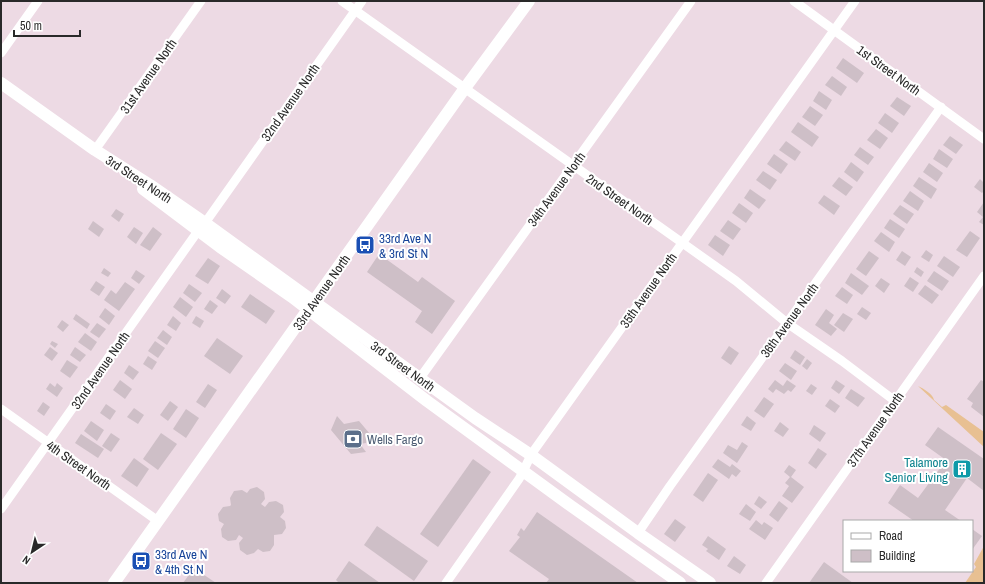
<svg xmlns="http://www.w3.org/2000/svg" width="985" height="584" viewBox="0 0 985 584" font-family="'Archivo Narrow',sans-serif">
<rect width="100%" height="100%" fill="#eddae4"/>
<g fill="#e8c092">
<path d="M918,386C924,389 933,394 934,400L942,407L946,405L984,432V447Z"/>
<path d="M984,546V583H965L976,567L974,564Z"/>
</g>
<g fill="#cebfc7">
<path d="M843,58L864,73L857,83L836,68Z"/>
<path d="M832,76L847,87L841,96L825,85Z"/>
<path d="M819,91L832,100L826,110L813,101Z"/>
<path d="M897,97L911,106L904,116L890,106Z"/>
<path d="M810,106L823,115L815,126L802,117Z"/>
<path d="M885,113L899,123L892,133L878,123Z"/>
<path d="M798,122L819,137L812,147L791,132Z"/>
<path d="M876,129L888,138L880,149L867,140Z"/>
<path d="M950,136L963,145L956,154L943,145Z"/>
<path d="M786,141L801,152L795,161L779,150Z"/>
<path d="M860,147L874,157L868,165L854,155Z"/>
<path d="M939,149L953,159L947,168L933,159Z"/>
<path d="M774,154L788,164L781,174L767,164Z"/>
<path d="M851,162L864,172L857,182L844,172Z"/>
<path d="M929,163L943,173L937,182L923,172Z"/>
<path d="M763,171L777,180L770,190L756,180Z"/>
<path d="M839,177L853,187L846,196L832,186Z"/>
<path d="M919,177L937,189L931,199L913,186Z"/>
<path d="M980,179L984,183V191L982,193L974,187Z"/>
<path d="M750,189L766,200L759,209L744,198Z"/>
<path d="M910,191L924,201L918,211L903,201Z"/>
<path d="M824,195L840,206L834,215L818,203Z"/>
<path d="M984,202V225L979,222L983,217L977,212Z"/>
<path d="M739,203L753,213L746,223L732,213Z"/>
<path d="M900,205L914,214L907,224L893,214Z"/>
<path d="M116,209L124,214L119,222L111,216Z"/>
<path d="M890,219L905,229L899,238L884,228Z"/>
<path d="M728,220L741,229L733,240L720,231Z"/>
<path d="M93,221L104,229L99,237L88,229Z"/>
<path d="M134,227L143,233L136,244L127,237Z"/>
<path d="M153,227L162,234L150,251L140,245Z"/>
<path d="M970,231L980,238L967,257L956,250Z"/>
<path d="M881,232L895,242L889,252L874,241Z"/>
<path d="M715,235L730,245L723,256L708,245Z"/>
<path d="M926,250L933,255L929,262L921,257Z"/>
<path d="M869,251L879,258L866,276L856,269Z"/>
<path d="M902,251L911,257L905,266L896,260Z"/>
<path d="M379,254L418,282L422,277L455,301L432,334L415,322L422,311L367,272Z"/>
<path d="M944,256L960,267L953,277L937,266Z"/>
<path d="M208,258L220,266L208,284L195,276Z"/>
<path d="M917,267L924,272L921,277L914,272Z"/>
<path d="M104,268L111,273L108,277L101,273Z"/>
<path d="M136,270L145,276L139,284L131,278Z"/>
<path d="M934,271L949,281L942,291L927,281Z"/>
<path d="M851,273L869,286L862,295L845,283Z"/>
<path d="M910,277L919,283L913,292L904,286Z"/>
<path d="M881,278L890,284L884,293L875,286Z"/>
<path d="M96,281L105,287L99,296L90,290Z"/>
<path d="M125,282L135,289L119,311L104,300L111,290L116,294Z"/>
<path d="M189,284L202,293L195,302L183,293Z"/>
<path d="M925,285L939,295L932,304L918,294Z"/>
<path d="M842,287L853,295L847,304L835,296Z"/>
<path d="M222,289L231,296L225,304L216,298Z"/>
<path d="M250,294L275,311L266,324L241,307Z"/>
<path d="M180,297L193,307L186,317L173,307Z"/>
<path d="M210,300L218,306L212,314L204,309Z"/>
<path d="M862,307L871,313L866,320L857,314Z"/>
<path d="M105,308L115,316L109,325L99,317Z"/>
<path d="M826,309L834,315L829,323L837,329L831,336L815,325Z"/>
<path d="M843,313L853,319L844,332L834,325Z"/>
<path d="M76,314L90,324L87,329L73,319Z"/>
<path d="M173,316L181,323L176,331L167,325Z"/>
<path d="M196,316L204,321L200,328L192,323Z"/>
<path d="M62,320L69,325L63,332L57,327Z"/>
<path d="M97,323L106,329L99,338L90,332Z"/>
<path d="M163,330L172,337L167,345L157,338Z"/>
<path d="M85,333L97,342L91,351L78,342Z"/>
<path d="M217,338L243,356L230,374L204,356Z"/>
<path d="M52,341L58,344L55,348L50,344Z"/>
<path d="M155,341L165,348L158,358L148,351Z"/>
<path d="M729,346L739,353L731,365L721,358Z"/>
<path d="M50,347L58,353L52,361L44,355Z"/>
<path d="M75,347L86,355L80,362L70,355Z"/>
<path d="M795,350L805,357L800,365L790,358Z"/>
<path d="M148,356L157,362L152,370L143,364Z"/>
<path d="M807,359L812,363L807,370L802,366Z"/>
<path d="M67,360L78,367L70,378L60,371Z"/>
<path d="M785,363L797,371L791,380L779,371Z"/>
<path d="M129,365L139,372L133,380L124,373Z"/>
<path d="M120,380L132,389L125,399L113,390Z"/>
<path d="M775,380L783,386L787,380L796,386L791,392L788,390L784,394L776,389L773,393L768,389Z"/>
<path d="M836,380L845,386L839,394L831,388Z"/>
<path d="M981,380L984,382V417L971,407L973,403L967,399Z"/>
<path d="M50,383L55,387L57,383L63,388L57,397L46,389Z"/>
<path d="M208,384L217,390L205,408L196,402Z"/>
<path d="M811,384L817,388L812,395L806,391Z"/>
<path d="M851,389L865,398L858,407L845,398Z"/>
<path d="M764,397L774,404L764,418L754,411Z"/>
<path d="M830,399L840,406L835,413L825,406Z"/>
<path d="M170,401L178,407L168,421L160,415Z"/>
<path d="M43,402L50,407L44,416L37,411Z"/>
<path d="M106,404L116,411L110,420L100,413Z"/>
<path d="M134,408L144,415L138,424L127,417Z"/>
<path d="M186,409L199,418L186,438L173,429Z"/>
<path d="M337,416L344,424L359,421L370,434L366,443L360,444L366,452L351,454L331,430Z"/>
<path d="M747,416L756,423L751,431L741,425Z"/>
<path d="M91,421L104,430L97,441L84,431Z"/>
<path d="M780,422L789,429L783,437L774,431Z"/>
<path d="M814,425L826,433L820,442L809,434Z"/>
<path d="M938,427L984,459V491L967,478L945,510L961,521H914L888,503L900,485L918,498L946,460L925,445Z"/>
<path d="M111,433L120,439L111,452L102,446Z"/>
<path d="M161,433L177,444L158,470L143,459Z"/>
<path d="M81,434L104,449L98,458L75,443Z"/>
<path d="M742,442L748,446L737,463L723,453L728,445L737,450Z"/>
<path d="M818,448L827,454L816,469L808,463Z"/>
<path d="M134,458L149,469L137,487L121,476Z"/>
<path d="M473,459L491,472L438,547L420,534Z"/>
<path d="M718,459L730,467L732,464L741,471L736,477L732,474L729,479L712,467Z"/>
<path d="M789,465L796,470L791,477L804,487L792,503L782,496L789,486L785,483L790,477L784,472Z"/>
<path d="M708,473L718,480L703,502L693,495Z"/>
<path d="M257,487L264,492L265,499L261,504L265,507L269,502L276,501L283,505L284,512L280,517L285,521L286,528L282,534L274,535V545L270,551L263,552L258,549L254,553L247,555L240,550L239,543L243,538L239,535L236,540L228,541L222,537L221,529L224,524L219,521L218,514L223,507L230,506L231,505L230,498L234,491L242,490L247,493L250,489Z"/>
<path d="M759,496L767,502L761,509L754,504Z"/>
<path d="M779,501L788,508L778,522L769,515Z"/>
<path d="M746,504L756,512L750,521L739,514Z"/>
<path d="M537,512L638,583H546L549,579L509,551L520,537L517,535L521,528L524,531Z"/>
<path d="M675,519L686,527L675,542L664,534Z"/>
<path d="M756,520L762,525L764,522L773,528L765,540L749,529Z"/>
<path d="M377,526L428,561L414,581L364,545Z"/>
<path d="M972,529L982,536L972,550Z"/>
<path d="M708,536L726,549L719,560L706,551L708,549L702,545Z"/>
<path d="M734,556L746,565L740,574L727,566Z"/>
<path d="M349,561L380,583H339L336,580Z"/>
<path d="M824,562L853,583H809Z"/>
<path d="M194,568L216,583H183Z"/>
</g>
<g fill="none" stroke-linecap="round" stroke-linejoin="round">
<g stroke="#fff" stroke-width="9">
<path d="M342,1L736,281L787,323L842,361L895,401"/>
<path d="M794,1L984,139"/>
<path d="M1,53L38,1"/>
<path d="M95,150L201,1"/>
<path d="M205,223L362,1"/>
<path d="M420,378L691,1"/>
<path d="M1,409L158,521"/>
<path d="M1,509L198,231"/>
<path d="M638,533L670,486L787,323L941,107"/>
<path d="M446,583L519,479C525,469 528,459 535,449L855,1"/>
<path d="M766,583L984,276"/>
</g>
<g stroke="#fff" stroke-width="12">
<path d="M1,83L95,150L150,185L205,223L475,418L531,455L638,533L710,583"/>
<path d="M143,189L220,247L292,297L427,401L571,506L680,583"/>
<path d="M114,583L465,88L529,1"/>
</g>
</g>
<defs>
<g id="bus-square" transform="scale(1)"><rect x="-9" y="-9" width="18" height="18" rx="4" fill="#1a4fb4" stroke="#fff"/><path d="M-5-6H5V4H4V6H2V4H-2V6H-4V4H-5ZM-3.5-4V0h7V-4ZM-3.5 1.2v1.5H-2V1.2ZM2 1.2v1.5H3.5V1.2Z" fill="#fff"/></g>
<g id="bank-square" transform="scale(1)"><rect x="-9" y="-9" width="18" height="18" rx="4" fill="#5c6f8a" stroke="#fff"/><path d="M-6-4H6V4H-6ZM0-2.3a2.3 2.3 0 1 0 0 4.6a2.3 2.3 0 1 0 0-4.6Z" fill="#fff"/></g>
<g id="building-square" transform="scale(1)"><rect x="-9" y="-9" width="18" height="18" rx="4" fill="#0f9aa8" stroke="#fff"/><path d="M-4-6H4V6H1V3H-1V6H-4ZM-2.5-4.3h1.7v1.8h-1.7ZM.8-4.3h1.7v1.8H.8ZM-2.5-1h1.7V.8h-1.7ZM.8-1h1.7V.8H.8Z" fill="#fff"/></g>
</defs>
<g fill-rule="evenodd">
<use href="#bus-square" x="365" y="245"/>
<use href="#bank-square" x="353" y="439"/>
<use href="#building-square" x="962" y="469"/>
<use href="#bus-square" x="141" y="561"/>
</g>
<g text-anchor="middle" stroke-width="4" stroke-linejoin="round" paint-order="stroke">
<g font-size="13" fill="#292929" stroke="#fff">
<text transform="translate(889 70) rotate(36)" y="5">1st Street North</text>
<text transform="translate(148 76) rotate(-55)" y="5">31st Avenue North</text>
<text transform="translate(290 102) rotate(-55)" y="5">32nd Avenue North</text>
<text transform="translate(139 179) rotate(33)" y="5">3rd Street North</text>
<text transform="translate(556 189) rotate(-54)" y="5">34th Avenue North</text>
<text transform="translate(620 199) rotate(35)" y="5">2nd Street North</text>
<text transform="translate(648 290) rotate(-55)" y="5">35th Avenue North</text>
<text transform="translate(321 292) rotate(-55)" y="5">33rd Avenue North</text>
<text transform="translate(789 320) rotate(-54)" y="5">36th Avenue North</text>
<text transform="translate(403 366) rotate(36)" y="5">3rd Street North</text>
<text transform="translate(100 370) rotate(-55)" y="5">32nd Avenue North</text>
<text transform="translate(875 429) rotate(-55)" y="5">37th Avenue North</text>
<text transform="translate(79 465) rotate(35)" y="5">4th Street North</text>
</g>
<g font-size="13" fill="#164399" stroke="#fff" text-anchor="start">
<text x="379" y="243">33rd Ave N<tspan x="379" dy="15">&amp; 3rd St N</tspan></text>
<text x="155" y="559">33rd Ave N<tspan x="155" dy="15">&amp; 4th St N</tspan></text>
</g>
<g font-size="13" fill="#4e5e75" stroke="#fff" text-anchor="start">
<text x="367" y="444">Wells Fargo</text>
</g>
<g font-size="13" fill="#0d838f" stroke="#fff" text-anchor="end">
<text x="948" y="467">Talamore<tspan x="948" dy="15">Senior Living</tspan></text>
</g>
</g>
<rect width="985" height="584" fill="none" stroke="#292929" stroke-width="4"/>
<rect x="843" y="520" width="130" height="52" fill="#ffffff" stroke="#a9a9a9"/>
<rect x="851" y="533" width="20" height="6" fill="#ffffff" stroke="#a9a9a9"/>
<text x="879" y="540" font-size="12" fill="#292929">Road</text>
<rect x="851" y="550" width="20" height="12" fill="#cebfc7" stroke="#a9a9a9"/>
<text x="879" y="560" font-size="12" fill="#292929">Building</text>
<g transform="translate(32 552) rotate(215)" stroke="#ffffff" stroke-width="3" paint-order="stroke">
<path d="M0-3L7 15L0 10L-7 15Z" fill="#292929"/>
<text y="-6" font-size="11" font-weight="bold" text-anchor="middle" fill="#292929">N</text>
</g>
<path d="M14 30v6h66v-6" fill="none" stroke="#292929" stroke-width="2"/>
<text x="20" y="30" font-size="12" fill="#292929" stroke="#ffffff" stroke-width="3" paint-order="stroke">50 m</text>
</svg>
